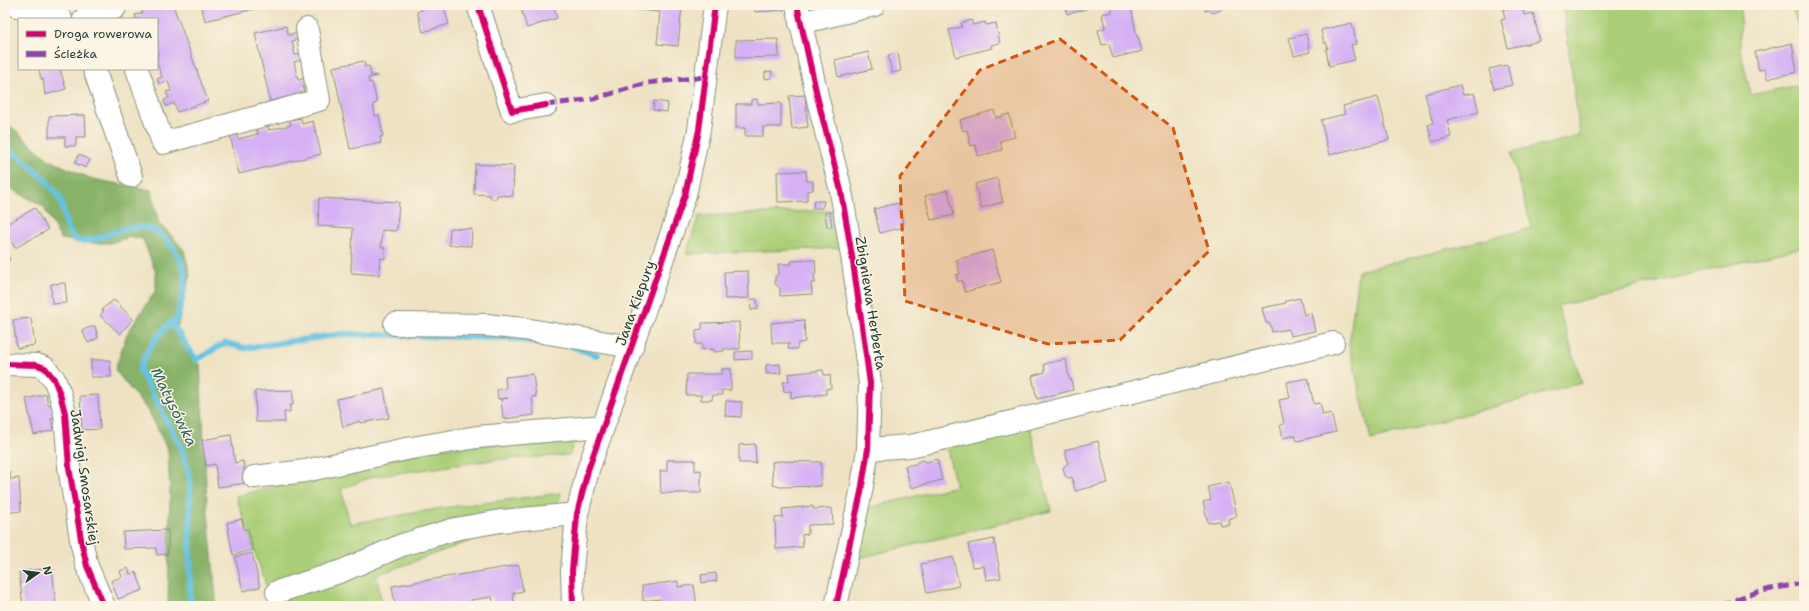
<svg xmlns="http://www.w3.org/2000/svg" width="1809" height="611" viewBox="0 0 1809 611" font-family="'Shantell Sans',sans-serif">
<rect width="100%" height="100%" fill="#fcf5e5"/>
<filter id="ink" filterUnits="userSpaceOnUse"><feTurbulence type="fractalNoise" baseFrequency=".025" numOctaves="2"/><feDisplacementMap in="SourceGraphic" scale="8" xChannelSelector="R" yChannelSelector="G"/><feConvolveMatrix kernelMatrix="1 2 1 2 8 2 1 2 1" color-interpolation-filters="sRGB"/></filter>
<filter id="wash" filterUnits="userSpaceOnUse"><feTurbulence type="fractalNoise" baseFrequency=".012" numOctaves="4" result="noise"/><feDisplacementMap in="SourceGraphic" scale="16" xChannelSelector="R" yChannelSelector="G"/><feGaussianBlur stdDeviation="0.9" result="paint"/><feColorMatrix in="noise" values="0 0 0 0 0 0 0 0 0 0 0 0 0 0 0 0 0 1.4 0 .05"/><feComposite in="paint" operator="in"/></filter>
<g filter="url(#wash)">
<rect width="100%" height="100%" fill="#eee2c2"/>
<g fill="#aacf78" stroke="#648656">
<path d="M1563,5H1741L1740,49L1751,95L1804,84V247L1558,306L1582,383L1371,440L1349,346L1358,271L1532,228L1511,153L1580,136Z"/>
<path d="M1791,5H1804V41H1803Z"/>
<path d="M834,210L842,248L686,254L699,216Z"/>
<path d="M1029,424L1051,511L851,560L863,509L956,486L946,445Z"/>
<path d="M575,437L570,455L492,460L371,477L341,489L350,524L442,508L561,493L554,524L492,533L377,575L382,606H273L236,496L433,449Z"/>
</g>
<path fill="#87b268" stroke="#53784e" d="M5,121L49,160L92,179L151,190L159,224L170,234L184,250L190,275L177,327L200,365L207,504L216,596L215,606H168L170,497L168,450L149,412L115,370L127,334L156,290V273L143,239L130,237L110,243H92L61,239L43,206L8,187L5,184Z"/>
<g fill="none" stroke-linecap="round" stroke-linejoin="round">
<g stroke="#63c3e2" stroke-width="6">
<path d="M5,147C22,158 53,182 61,202C64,212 65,227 72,236C90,258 138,199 171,245C192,274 185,287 177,319C164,325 141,357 140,370L181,447L190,478V606"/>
<path d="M171,322L196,360L225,343L245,348L342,334L507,338L545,343"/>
<path d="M572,347L597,355"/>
</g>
</g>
<g id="blocks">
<g fill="#d5b0f5">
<path d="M140,5H173L208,101L177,112L174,103L166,106L164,100L169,98L166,92L171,91L168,81L159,84L157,79L162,77L157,63V57L158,56L157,19H136L135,15L143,13Z"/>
<path d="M201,5H266V6L205,21Z"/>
<path d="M421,5H443L449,24L423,32L417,12L422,10Z"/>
<path d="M520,5H553L557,18L527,28Z"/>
<path d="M628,5H682L678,46L657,44L660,12L627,9Z"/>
<path d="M754,5H784V10L755,12Z"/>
<path d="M1065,5H1086V9L1067,14Z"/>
<path d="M1111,5H1129V7H1131L1137,37H1138L1142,51L1113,58L1109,44L1102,45L1098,30L1105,28L1102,14L1112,12Z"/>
<path d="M1204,5H1227L1223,7L1221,10L1213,13L1209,10L1205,11Z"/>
<path d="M1522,5L1524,15L1533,13L1540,41L1508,48L1501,20L1505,19L1503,9Z"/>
<path d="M972,20V25L985,22L986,25L996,23L1000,43L991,45L992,48L956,57L949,30L962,27L961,23Z"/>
<path d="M1352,23L1356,44L1351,45L1355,60L1329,66L1326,49H1328L1326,42L1324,43L1321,30Z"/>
<path d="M286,26L288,35L296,33L298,39L292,41L295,55L301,54L302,60L294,62L298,80L306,78L308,84L303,86L304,93L270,101L255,33Z"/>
<path d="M1306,34L1310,52L1294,56L1289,38Z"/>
<path d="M778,39L779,57L736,58V40Z"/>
<path d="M1792,43L1797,72L1767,79L1765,69L1759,70L1755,52Z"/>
<path d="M868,52L872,69L838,77L835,60Z"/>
<path d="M898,53L901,71L892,73L888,55Z"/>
<path d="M364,61L365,67L369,66L371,76L376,75L377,76L368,78L369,83L372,82L377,103L373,104L375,116L379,115L383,136L380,137L381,143L350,149L333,67Z"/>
<path d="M1507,65L1512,85L1494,89L1489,69Z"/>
<path d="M39,69H60L66,89L45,95L43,79H41Z"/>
<path d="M772,71V78L765,79V72Z"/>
<path d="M1460,85L1463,95L1474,93L1479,112L1447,120L1451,137L1432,142L1428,125L1433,123L1425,94Z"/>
<path d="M805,95L808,127L792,129L789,96Z"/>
<path d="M1378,97L1389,140L1329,155L1321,120L1345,114L1343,106Z"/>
<path d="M757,99L758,104L781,103V127H763V136H745V128H736V104H751V100Z"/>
<path d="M654,101L668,103L667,112L653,110Z"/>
<path d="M994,110L996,118L1009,114L1015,137L1000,141L1002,150L978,156L976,145L971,146L967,130L963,131L960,120Z"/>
<path d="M85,115L86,137H76V146H65V137H49V116Z"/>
<path d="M301,118L302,124L313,121L321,154L239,174L230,135L236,133L238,139L258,134L257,128L268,126L269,130L291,125L290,120Z"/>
<path d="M79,154L90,160L86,168L75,163Z"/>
<path d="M475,164L514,166L513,196L497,195L496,199H491L490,195L474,194Z"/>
<path d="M806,171L807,181H813V190L807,191V201L778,202L777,172Z"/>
<path d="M997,178L1003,202L981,208L975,184Z"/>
<path d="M948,190L954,215L931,220L925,196Z"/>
<path d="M319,198L399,202L397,229L395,231L382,230L381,247L385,248V259L380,258L379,275L352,273L351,271L353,228L318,226Z"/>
<path d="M814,201H824L822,208H813Z"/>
<path d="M898,203L904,227L880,233L874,209Z"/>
<path d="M35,208L48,230L15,248L5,230V225Z"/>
<path d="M830,212L832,227H827L825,213Z"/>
<path d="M450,228L472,229L471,246L449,245Z"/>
<path d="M5,250L10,260L5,262Z"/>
<path d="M992,250L1001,282L965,292L962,280L958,282L956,275L960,274L956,260Z"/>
<path d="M815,260L816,274H814L815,283H811L812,294L780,296V288L775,284V277L779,273L778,264H792L791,261Z"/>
<path d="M748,271L749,298L725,299L724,272Z"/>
<path d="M65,283L67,303L52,304L51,284Z"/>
<path d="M1300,298L1304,315L1311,313L1315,331L1290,336L1289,329L1272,332L1270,323H1266L1262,308L1286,303V301Z"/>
<path d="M750,299H757L758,309L751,310Z"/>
<path d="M114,300L133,319L120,334L100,315L103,312L102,309Z"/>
<path d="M31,318L35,345L17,348L13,320Z"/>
<path d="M804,320L805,342L798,343L797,349H788L789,343H772L771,323Z"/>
<path d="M739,322L740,349H723L724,351L714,352V349L702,350V344H696V330L702,329V323Z"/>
<path d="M95,326L98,338L88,343L82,330Z"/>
<path d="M752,351V359L735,360V352Z"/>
<path d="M1066,359L1069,379H1071L1073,390L1037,399L1032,376L1045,372L1044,364Z"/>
<path d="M91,360H110L111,377H91Z"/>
<path d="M780,364L781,373L766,374V365Z"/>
<path d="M722,369H731V390H722V395H713L712,400H701V395H686L687,374H722Z"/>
<path d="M823,370L824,375H830L831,388L826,389V394L791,398V391L784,392L783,382L789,381L788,374Z"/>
<path d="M533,374L536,397H532L534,415L503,419L501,399L508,398L498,399L497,390L506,388L505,377Z"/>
<path d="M1308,378L1314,404L1320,403L1323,415L1331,413L1336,432L1297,441L1295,435L1283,438L1280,425L1284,424L1279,400L1290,398L1287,382Z"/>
<path d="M384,389L389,418L360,423V421L343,427L337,399Z"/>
<path d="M293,390V405H290V412H284L285,422H256L255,391Z"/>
<path d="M46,394L48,405L53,404L56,418L51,419L54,430L34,435L26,399Z"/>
<path d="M98,395L100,429L82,430L80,396Z"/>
<path d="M726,401L742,402L741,417L725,416Z"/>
<path d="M231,435L235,463L243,461L246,483L218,487L215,464L206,466L202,440Z"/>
<path d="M1098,441L1108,483L1075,491L1072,477L1068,478L1065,476L1063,468L1068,463L1065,450Z"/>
<path d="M755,444L756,463H739V445Z"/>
<path d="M937,459L942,480L911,488L905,466L916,464L917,462L923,460L927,462Z"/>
<path d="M667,460H695V471L701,470V493H661L660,471H667Z"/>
<path d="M780,461L821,462V486L780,487L773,485L772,462Z"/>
<path d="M10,472V479L19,478L21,511L5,513V473Z"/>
<path d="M1229,482L1237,516L1228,519L1229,524L1220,525L1219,521L1208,523L1203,502L1211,500L1208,487Z"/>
<path d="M813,506V509L832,508L833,524L808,525V534L802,535L803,547L776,549L775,518L783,517L782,509Z"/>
<path d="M242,519L244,530L248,529L253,550L233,555L227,523Z"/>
<path d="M168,530V554L157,555L156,548L124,549L123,532Z"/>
<path d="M994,539L1001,578L986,580L984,566L972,567L968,544Z"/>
<path d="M252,553L260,587L243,591L235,557Z"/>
<path d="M953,557L959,586L927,593L921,564Z"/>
<path d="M519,565L523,591L513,593L514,604L494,606L492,597L471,600V606H450V604L437,606H395L392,586Z"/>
<path d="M52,568L56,605L23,606L19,572Z"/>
<path d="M128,568L130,574L136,572L143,590L118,599L111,581L122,577L120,571Z"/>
<path d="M716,573L717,581L702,583L701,575Z"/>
<path d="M678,581V587L694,585L697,606H660V599L643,601L642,586Z"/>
</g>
</g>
</g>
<g filter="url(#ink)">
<use href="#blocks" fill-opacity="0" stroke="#86907b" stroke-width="1"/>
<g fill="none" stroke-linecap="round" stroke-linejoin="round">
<g stroke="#86907b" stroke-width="24">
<g id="minor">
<path d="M14,5L61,19"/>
<path d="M478,5L512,111L546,105"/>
<path d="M797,5L818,100L841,191L853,262L870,383L868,449L861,492L836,606"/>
<path d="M84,19L115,8"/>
<path d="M800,23L874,5"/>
<path d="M94,69L131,176"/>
<path d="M137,69L163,143L319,100L307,29"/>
<path d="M395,324L486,325L524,329L632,347"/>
<path d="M5,364L37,365L45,368L54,379L60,394L65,413L69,467L82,545L87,566L104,606"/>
<path d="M868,449L910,446L929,442L1333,343"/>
<path d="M254,477L305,471L406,449L477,437L603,426"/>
<path d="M277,592L342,571L402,545L455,529L501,521L577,514"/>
<path d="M573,606L572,571L577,514L588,470L685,195L699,130L715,5"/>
</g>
</g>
<use href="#minor" stroke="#fff" stroke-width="22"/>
<g stroke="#8e44ad" stroke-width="5" stroke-dasharray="10 5" stroke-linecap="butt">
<path d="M546,105L593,99L647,83L706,77"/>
<path d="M1722,606C1747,592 1777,588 1804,583"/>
</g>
<g stroke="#fcf5e5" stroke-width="8">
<g id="cycleway">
<path d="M478,5L512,111L546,105"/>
<path d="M797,5L818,100L841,191L853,262L870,383L868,449L861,492L836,606"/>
<path d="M5,364L37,365L45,368L54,379L60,394L65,413L69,467L82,545L87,566L104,606"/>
<path d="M573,606L572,571L577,514L588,470L685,195L699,130L715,5"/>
</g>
</g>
<use href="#cycleway" stroke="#d6006c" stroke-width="6"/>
</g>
</g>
<path fill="#d45610" fill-opacity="0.2" stroke="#d45610" stroke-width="3" stroke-dasharray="8 5" stroke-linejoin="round" d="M1060,39L1173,128L1209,251L1120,340L1048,344L905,301L900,176L980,70Z"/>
<g text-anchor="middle" stroke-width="3" stroke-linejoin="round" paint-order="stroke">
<g font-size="14" fill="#1f3d34" stroke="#fcf5e5">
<text transform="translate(635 303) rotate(-70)" y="5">Jana Kiepury</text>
<text transform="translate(871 303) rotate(81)" y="5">Zbigniewa Herberta</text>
<text transform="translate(85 477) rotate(82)" y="5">Jadwigi Smosarskiej</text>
</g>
<g font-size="15" font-style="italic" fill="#305e60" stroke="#fcf5e5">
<text transform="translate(174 407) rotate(64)" y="5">Matysówka</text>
</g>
</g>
<rect width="1809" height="611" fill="none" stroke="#fcf5e5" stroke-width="20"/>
<rect x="18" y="18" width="140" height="52" fill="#fcf5e5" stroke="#a4ab9e"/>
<rect x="26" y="31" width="20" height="6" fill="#d6006c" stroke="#a4ab9e"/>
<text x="54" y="38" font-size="12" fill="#1f3d34">Droga rowerowa</text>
<rect x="26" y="51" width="20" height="6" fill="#8e44ad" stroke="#a4ab9e"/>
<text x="54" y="58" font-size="12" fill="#1f3d34">Ścieżka</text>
<g transform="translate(38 573) rotate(76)" stroke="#fcf5e5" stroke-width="3" paint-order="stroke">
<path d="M0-3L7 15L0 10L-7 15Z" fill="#1f3d34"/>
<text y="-6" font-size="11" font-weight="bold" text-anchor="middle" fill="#1f3d34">N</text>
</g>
</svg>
